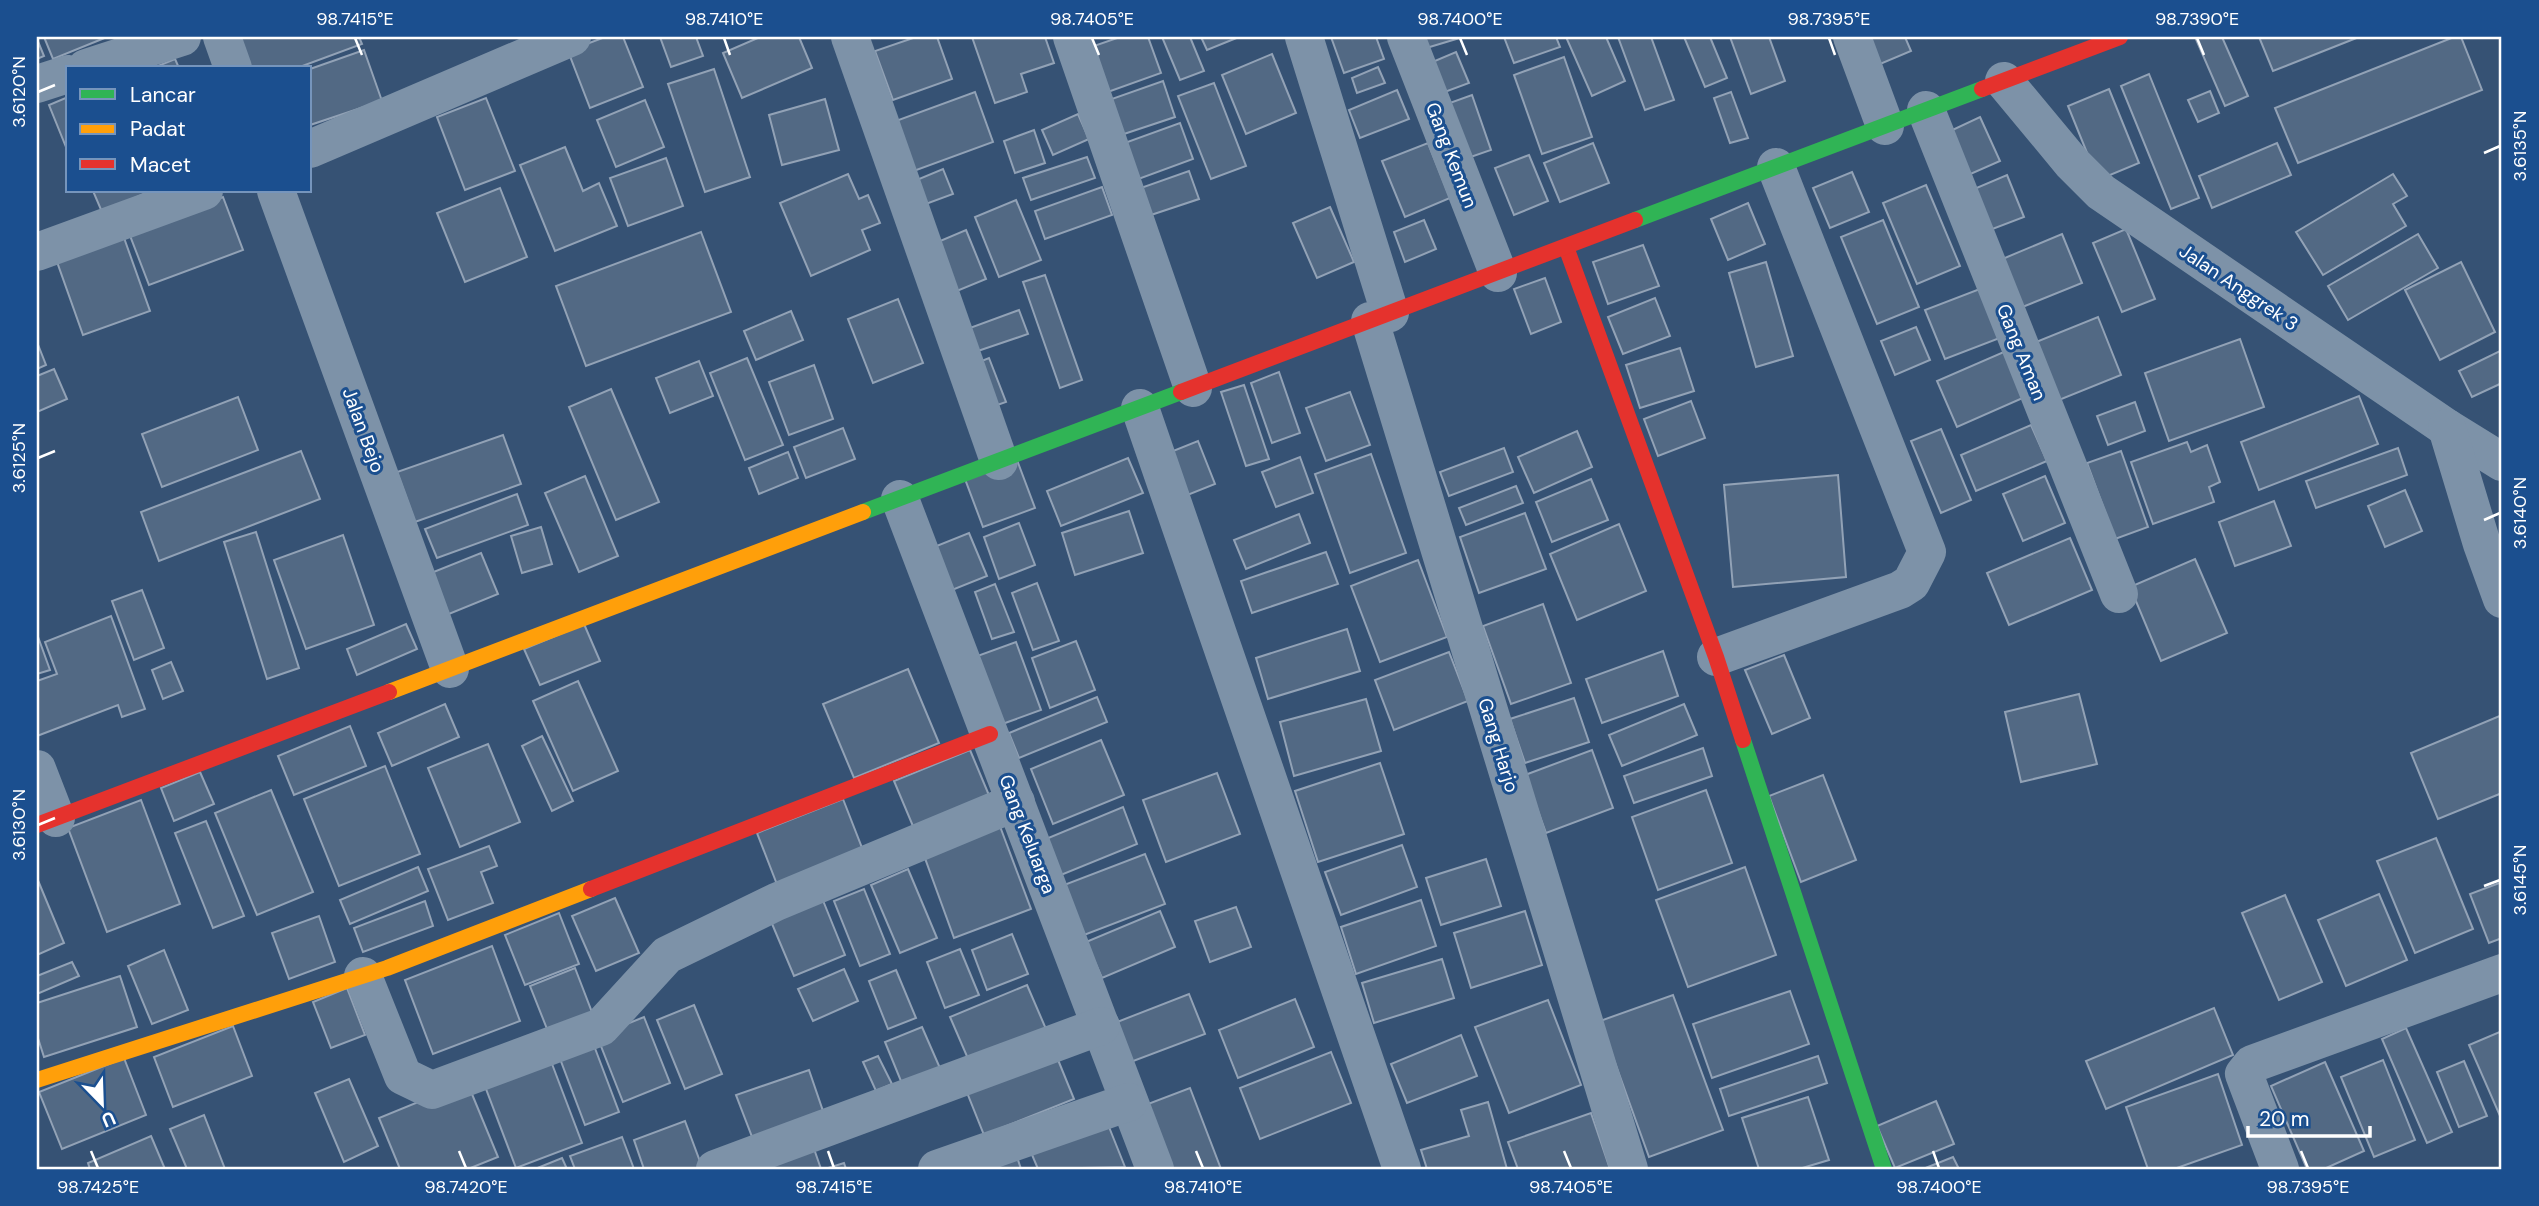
<svg xmlns="http://www.w3.org/2000/svg" width="2539" height="1206" viewBox="0 0 2539 1206" font-family="'DM Sans',sans-serif">
<rect width="100%" height="100%" fill="#365274"/>
<g fill="#526984" stroke="#92a2b6" stroke-width="2">
<path d="M44,37H107L53,59Z"/>
<path d="M235,37H359L362,44L297,68H247Z"/>
<path d="M605,37H623L643,87L590,108L568,51Z"/>
<path d="M660,37H696L703,56L671,67Z"/>
<path d="M760,37H799L812,68L742,98L723,53Z"/>
<path d="M916,37H937L952,79L893,100L875,51Z"/>
<path d="M972,37H1045L1054,63L1021,74L1027,92L995,103Z"/>
<path d="M1120,37H1148L1161,73L1105,93L1088,48Z"/>
<path d="M1162,37H1190L1204,71L1180,80Z"/>
<path d="M1201,37H1239L1207,50Z"/>
<path d="M1331,37H1376L1384,59L1344,73Z"/>
<path d="M1419,37H1463L1423,49Z"/>
<path d="M1504,37H1556L1560,47L1514,63Z"/>
<path d="M1566,37H1606L1625,81L1592,96Z"/>
<path d="M1618,37H1651L1674,100L1645,110Z"/>
<path d="M1684,37H1710L1727,78L1705,87Z"/>
<path d="M1730,37H1769L1785,81L1751,94Z"/>
<path d="M1861,37H1905L1911,51L1873,67Z"/>
<path d="M2195,37H2222L2248,96L2225,106Z"/>
<path d="M2259,37H2359L2273,71Z"/>
<path d="M2454,37H2461L2482,90L2298,163L2275,108Z"/>
<path d="M37,39L44,56L37,59Z"/>
<path d="M364,50L382,101L310,125V69Z"/>
<path d="M1456,52L1469,83L1442,93L1430,63Z"/>
<path d="M1272,54L1296,113L1246,134L1222,75Z"/>
<path d="M1564,57L1592,137L1542,154L1514,75Z"/>
<path d="M175,59L179,68H153Z"/>
<path d="M1378,67L1385,83L1357,93L1352,78Z"/>
<path d="M714,69L750,177L705,192L668,84Z"/>
<path d="M2149,74L2199,198L2171,209L2121,86Z"/>
<path d="M1163,81L1175,117L1118,136L1106,101Z"/>
<path d="M1214,83L1246,166L1211,179L1178,96Z"/>
<path d="M2109,89L2139,163L2098,180L2068,106Z"/>
<path d="M1397,90L1409,119L1360,138L1349,110Z"/>
<path d="M2210,91L2219,113L2198,122L2188,100Z"/>
<path d="M975,92L993,142L911,172L893,122Z"/>
<path d="M1731,92L1748,138L1730,143L1714,98Z"/>
<path d="M1472,95L1491,150L1462,160L1444,105Z"/>
<path d="M68,97V152L49,105Z"/>
<path d="M486,98L515,171L465,190L437,117Z"/>
<path d="M825,99L839,150L782,165L769,115Z"/>
<path d="M645,100L664,147L616,167L597,120Z"/>
<path d="M1078,114L1089,139L1053,155L1042,130Z"/>
<path d="M1980,117L2000,161L1966,176L1946,133Z"/>
<path d="M1180,123L1193,159L1133,181L1119,145Z"/>
<path d="M1034,130L1045,163L1015,173L1004,141Z"/>
<path d="M1428,143L1450,198L1405,217L1382,161Z"/>
<path d="M1593,143L1609,183L1560,202L1544,163Z"/>
<path d="M2277,143L2291,175L2212,208L2199,176Z"/>
<path d="M565,147L583,191L599,183L617,226L555,251L520,165Z"/>
<path d="M1529,155L1548,201L1514,215L1495,168Z"/>
<path d="M1087,157L1095,178L1031,200L1023,178Z"/>
<path d="M666,158L683,206L628,226L610,178Z"/>
<path d="M943,169L953,194L915,208L907,184Z"/>
<path d="M1189,171L1199,199L1145,217L1135,190Z"/>
<path d="M1852,172L1869,212L1830,228L1813,188Z"/>
<path d="M848,174L859,199L868,195L880,223L862,230L870,250L811,276L780,203Z"/>
<path d="M2393,174L2407,196L2393,204L2406,226L2323,275L2296,232Z"/>
<path d="M2007,175L2024,217L1982,233L1967,192Z"/>
<path d="M1926,185L1960,266L1917,284L1883,203Z"/>
<path d="M1102,187L1112,215L1045,239L1035,211Z"/>
<path d="M500,188L527,257L465,282L437,213Z"/>
<path d="M93,191H151L102,212Z"/>
<path d="M223,197L243,250L149,285L129,233Z"/>
<path d="M1016,200L1041,260L999,277L975,217Z"/>
<path d="M1748,203L1765,244L1728,260L1711,219Z"/>
<path d="M1330,207L1354,262L1317,278L1293,223Z"/>
<path d="M1424,220L1436,249L1405,262L1394,232Z"/>
<path d="M1883,220L1919,307L1877,324L1841,237Z"/>
<path d="M2126,229L2155,299L2122,312L2093,243Z"/>
<path d="M966,230L986,279L952,293L933,244Z"/>
<path d="M701,232L731,312L586,366L556,286Z"/>
<path d="M2062,234L2082,283L2020,308L2000,260Z"/>
<path d="M2418,234L2438,268L2348,320L2328,286Z"/>
<path d="M123,235L150,311L83,335L56,259Z"/>
<path d="M1643,245L1659,286L1608,304L1593,262Z"/>
<path d="M1766,262L1793,356L1756,367L1729,273Z"/>
<path d="M2461,262L2495,332L2440,360L2405,290Z"/>
<path d="M1045,275L1082,380L1060,388L1023,282Z"/>
<path d="M1545,278L1561,322L1531,334L1514,289Z"/>
<path d="M1985,287L2005,336L1945,359L1925,310Z"/>
<path d="M1655,298L1670,336L1623,354L1608,317Z"/>
<path d="M898,299L923,363L873,383L848,319Z"/>
<path d="M1019,310L1028,334L975,352L967,329Z"/>
<path d="M791,311L803,340L756,360L744,331Z"/>
<path d="M2098,317L2121,375L2059,400L2036,342Z"/>
<path d="M1916,327L1930,360L1895,375L1881,341Z"/>
<path d="M2240,339L2264,407L2169,441L2145,373Z"/>
<path d="M37,342L46,365L37,369Z"/>
<path d="M1680,348L1694,391L1640,408L1626,365Z"/>
<path d="M2502,350V383L2472,397L2459,371Z"/>
<path d="M2006,351L2025,397L1957,427L1937,381Z"/>
<path d="M747,358L783,445L745,460L710,373Z"/>
<path d="M989,358L1006,402L986,409L969,366Z"/>
<path d="M699,361L713,396L670,413L656,378Z"/>
<path d="M814,365L833,419L789,435L769,382Z"/>
<path d="M54,369L67,399L37,412V376Z"/>
<path d="M1279,372L1300,433L1272,443L1251,383Z"/>
<path d="M1244,385L1269,459L1246,466L1221,392Z"/>
<path d="M611,389L659,502L616,520L569,407Z"/>
<path d="M1350,392L1370,445L1326,461L1306,408Z"/>
<path d="M2359,396L2378,444L2259,490L2241,442Z"/>
<path d="M238,397L258,450L162,487L142,434Z"/>
<path d="M1691,401L1705,438L1658,456L1644,419Z"/>
<path d="M2135,402L2145,431L2108,445L2097,416Z"/>
<path d="M2031,425L2047,461L1976,491L1961,455Z"/>
<path d="M843,428L855,459L806,478L794,447Z"/>
<path d="M1941,429L1971,500L1941,513L1911,441Z"/>
<path d="M1577,431L1592,467L1534,493L1518,457Z"/>
<path d="M503,435L521,484L415,522L397,472Z"/>
<path d="M1198,441L1215,484L1180,498L1163,455Z"/>
<path d="M2187,442L2191,452L2207,445L2220,482L2209,487L2214,502L2153,524L2131,462Z"/>
<path d="M1504,448L1513,472L1449,496L1440,472Z"/>
<path d="M2398,448L2407,475L2316,508L2306,481Z"/>
<path d="M301,451L320,499L159,561L141,512Z"/>
<path d="M2121,451L2148,527L2115,539L2087,463Z"/>
<path d="M788,452L798,478L759,494L749,468Z"/>
<path d="M1371,454L1406,553L1350,573L1315,474Z"/>
<path d="M1300,457L1313,493L1276,507L1262,472Z"/>
<path d="M1128,458L1143,493L1061,526L1047,491Z"/>
<path d="M1017,460L1035,508L983,527L965,479Z"/>
<path d="M1838,475L1846,577L1733,587L1724,485Z"/>
<path d="M585,476L618,556L579,572L545,493Z"/>
<path d="M2045,476L2065,523L2023,541L2003,494Z"/>
<path d="M1591,479L1608,520L1552,542L1536,502Z"/>
<path d="M1516,486L1523,503L1466,525L1459,508Z"/>
<path d="M2405,490L2422,531L2385,547L2368,506Z"/>
<path d="M517,494L528,525L437,558L425,529Z"/>
<path d="M2274,501L2291,546L2235,566L2219,522Z"/>
<path d="M1129,511L1143,553L1075,575L1062,533Z"/>
<path d="M1525,513L1546,569L1479,593L1460,537Z"/>
<path d="M1299,514L1310,543L1246,569L1234,540Z"/>
<path d="M1019,523L1035,565L999,579L984,537Z"/>
<path d="M1619,524L1646,591L1577,620L1550,554Z"/>
<path d="M541,527L552,564L522,573L511,536Z"/>
<path d="M256,532L299,668L267,679L224,542Z"/>
<path d="M969,533L987,576L947,592L929,549Z"/>
<path d="M343,535L374,625L306,649L274,560Z"/>
<path d="M2070,538L2092,590L2009,625L1987,573Z"/>
<path d="M1326,552L1338,584L1252,613L1241,581Z"/>
<path d="M481,553L498,594L444,616L426,575Z"/>
<path d="M2195,559L2227,633L2161,661L2130,587Z"/>
<path d="M1418,560L1447,637L1380,662L1351,586Z"/>
<path d="M1037,583L1059,641L1033,650L1012,593Z"/>
<path d="M995,584L1014,632L992,639L975,592Z"/>
<path d="M142,590L164,648L134,660L112,601Z"/>
<path d="M1543,604L1571,683L1511,704L1483,626Z"/>
<path d="M111,616L145,709L122,717L118,705L37,736V681L57,674L45,642Z"/>
<path d="M406,624L417,649L357,675L347,649Z"/>
<path d="M584,624L600,661L540,685L524,649Z"/>
<path d="M1347,629L1360,671L1268,699L1256,658Z"/>
<path d="M37,634L50,670L37,674Z"/>
<path d="M1076,641L1095,690L1050,708L1032,658Z"/>
<path d="M1016,642L1041,710L994,727L969,659Z"/>
<path d="M1663,651L1678,696L1602,723L1586,679Z"/>
<path d="M1449,652L1468,701L1394,730L1375,680Z"/>
<path d="M1784,655L1810,718L1772,734L1745,670Z"/>
<path d="M171,662L183,691L163,699L152,670Z"/>
<path d="M908,669L939,743L854,778L823,704Z"/>
<path d="M578,681L618,771L573,791L533,701Z"/>
<path d="M2079,694L2097,764L2021,782L2005,712Z"/>
<path d="M1097,697L1107,722L1019,758L1009,733Z"/>
<path d="M1574,698L1589,742L1525,763L1510,719Z"/>
<path d="M1366,699L1381,751L1294,776L1280,722Z"/>
<path d="M445,704L459,737L392,766L378,733Z"/>
<path d="M1684,704L1697,735L1622,766L1609,735Z"/>
<path d="M2502,715V793L2438,819L2411,753Z"/>
<path d="M350,726L366,766L294,795L278,756Z"/>
<path d="M542,736L573,801L552,811L522,746Z"/>
<path d="M1101,740L1124,795L1053,824L1031,769Z"/>
<path d="M488,744L520,822L460,847L428,768Z"/>
<path d="M1703,748L1712,776L1634,803L1624,776Z"/>
<path d="M970,750L991,800L915,831L894,781Z"/>
<path d="M1592,750L1613,808L1546,833L1525,775Z"/>
<path d="M1380,763L1404,834L1318,862L1295,791Z"/>
<path d="M385,766L420,854L339,886L304,799Z"/>
<path d="M200,772L214,804L174,821L161,788Z"/>
<path d="M1217,773L1240,834L1166,862L1143,800Z"/>
<path d="M1823,775L1856,860L1801,882L1769,796Z"/>
<path d="M271,790L313,892L257,915L215,813Z"/>
<path d="M1706,790L1732,863L1658,890L1632,817Z"/>
<path d="M843,799L864,853L778,887L757,833Z"/>
<path d="M141,800L180,904L107,932L68,828Z"/>
<path d="M1123,807L1137,844L1056,877L1041,841Z"/>
<path d="M206,821L244,916L213,928L175,833Z"/>
<path d="M998,821L1031,909L954,938L922,850Z"/>
<path d="M2436,838L2473,929L2415,953L2377,861Z"/>
<path d="M1402,845L1417,887L1341,915L1325,872Z"/>
<path d="M489,846L497,866L481,872L493,903L448,920L428,869Z"/>
<path d="M1145,854L1165,904L1084,935L1064,885Z"/>
<path d="M1486,859L1501,906L1441,925L1426,878Z"/>
<path d="M418,867L428,891L350,924L340,900Z"/>
<path d="M1745,867L1776,955L1688,987L1656,900Z"/>
<path d="M908,869L937,938L900,953L871,885Z"/>
<path d="M37,878L64,943L37,955Z"/>
<path d="M2502,882V938L2489,943L2470,894Z"/>
<path d="M864,889L890,954L860,966L834,901Z"/>
<path d="M2379,894L2407,960L2346,986L2318,920Z"/>
<path d="M2285,895L2322,982L2279,1000L2242,913Z"/>
<path d="M615,898L639,953L596,971L572,916Z"/>
<path d="M822,898L845,955L794,976L770,919Z"/>
<path d="M1421,900L1436,946L1356,974L1341,927Z"/>
<path d="M425,901L433,926L363,952L354,928Z"/>
<path d="M1236,907L1251,947L1210,962L1195,921Z"/>
<path d="M1160,911L1175,947L1102,978L1086,942Z"/>
<path d="M1525,911L1542,965L1471,988L1454,933Z"/>
<path d="M559,913L579,964L525,985L505,935Z"/>
<path d="M319,916L335,962L289,979L272,933Z"/>
<path d="M1012,934L1028,974L987,990L972,950Z"/>
<path d="M492,946L520,1021L433,1054L405,980Z"/>
<path d="M960,949L979,995L945,1008L927,962Z"/>
<path d="M164,950L188,1010L152,1024L128,966Z"/>
<path d="M1442,959L1454,998L1374,1023L1362,983Z"/>
<path d="M72,962L79,976L37,994V976Z"/>
<path d="M575,968L595,1020L551,1039L530,986Z"/>
<path d="M844,969L858,1001L813,1021L798,989Z"/>
<path d="M896,970L916,1018L888,1029L869,981Z"/>
<path d="M120,976L137,1027L44,1057L37,1035V1003Z"/>
<path d="M1027,985L1049,1036L972,1068L950,1017Z"/>
<path d="M347,988L365,1035L331,1048L313,1002Z"/>
<path d="M1790,991L1809,1044L1712,1078L1693,1024Z"/>
<path d="M1189,994L1205,1034L1128,1063L1112,1024Z"/>
<path d="M1673,995L1723,1130L1649,1157L1600,1021Z"/>
<path d="M1295,999L1314,1047L1238,1078L1219,1030Z"/>
<path d="M1548,1000L1581,1085L1509,1113L1475,1027Z"/>
<path d="M694,1005L722,1074L685,1089L657,1020Z"/>
<path d="M2214,1008L2233,1055L2106,1109L2086,1061Z"/>
<path d="M644,1017L670,1083L623,1102L597,1036Z"/>
<path d="M233,1026L252,1076L173,1107L154,1057Z"/>
<path d="M922,1027L943,1075L905,1091L885,1042Z"/>
<path d="M2406,1028L2452,1132L2427,1143L2382,1039Z"/>
<path d="M2502,1031V1115L2500,1116L2469,1045Z"/>
<path d="M1461,1035L1477,1076L1407,1103L1391,1064Z"/>
<path d="M593,1043L619,1112L585,1125L559,1056Z"/>
<path d="M1054,1050L1074,1099L984,1135L964,1085Z"/>
<path d="M1331,1052L1351,1103L1260,1139L1240,1088Z"/>
<path d="M549,1056L582,1143L516,1168L483,1081Z"/>
<path d="M878,1056L892,1084L876,1091L863,1062Z"/>
<path d="M1818,1056L1827,1083L1729,1116L1720,1089Z"/>
<path d="M124,1058L146,1115L62,1149L39,1092Z"/>
<path d="M2383,1060L2415,1140L2374,1157L2341,1077Z"/>
<path d="M2464,1061L2487,1116L2459,1127L2437,1072Z"/>
<path d="M2325,1062L2364,1151L2324,1169H2307L2271,1086Z"/>
<path d="M809,1070L825,1117L754,1142L736,1095Z"/>
<path d="M2218,1074L2242,1145L2174,1169H2148L2126,1107Z"/>
<path d="M349,1079L378,1146L344,1162L315,1093Z"/>
<path d="M467,1082L498,1157L468,1169H400L379,1118Z"/>
<path d="M1190,1088L1221,1169H1164L1140,1107Z"/>
<path d="M1808,1097L1829,1160L1799,1169H1759L1742,1118Z"/>
<path d="M1936,1101L1954,1144L1895,1168L1877,1126Z"/>
<path d="M1488,1102L1507,1169H1427L1421,1150L1469,1136L1461,1110Z"/>
<path d="M1591,1113L1610,1169H1518L1508,1142Z"/>
<path d="M204,1115L225,1169H187L170,1129Z"/>
<path d="M685,1121L702,1167L696,1169H644L634,1140Z"/>
<path d="M1107,1122L1125,1167L1038,1169L1030,1150Z"/>
<path d="M151,1136L165,1169H90L88,1163Z"/>
<path d="M622,1137L634,1169H575L570,1156Z"/>
<path d="M812,1143L821,1169H742Z"/>
<path d="M1015,1151L1021,1169H981Z"/>
<path d="M1953,1157L1959,1169H1923Z"/>
<path d="M562,1158L567,1169H535Z"/>
<path d="M844,1163L846,1169H825Z"/>
</g>
<g fill="none" stroke-linecap="round" stroke-linejoin="round">
<g stroke="#7d92a8" stroke-width="38">
<path d="M222,37L233,68"/>
<path d="M850,37L999,461"/>
<path d="M1072,37L1193,388"/>
<path d="M1304,37L1390,313"/>
<path d="M1406,37L1498,273"/>
<path d="M1852,37L1885,126"/>
<path d="M86,68L182,37"/>
<path d="M2004,81L2072,163L2101,192L2447,428L2502,462"/>
<path d="M37,84L68,74"/>
<path d="M1926,110L2119,594"/>
<path d="M310,149L572,37"/>
<path d="M276,191L450,669"/>
<path d="M37,252L204,191"/>
<path d="M1370,321L1629,1169"/>
<path d="M1140,408L1402,1169"/>
<path d="M2447,428L2482,544L2502,599"/>
<path d="M900,499L1155,1169"/>
<path d="M1716,657L1900,590L1911,583L1927,552L1776,167"/>
<path d="M37,769L56,818"/>
<path d="M363,976L403,1076L432,1090L601,1027L667,955L776,902L1016,802"/>
<path d="M715,1169L1101,1026"/>
<path d="M937,1169L1129,1102"/>
<path d="M2280,1169L2244,1074L2252,1064L2502,973"/>
</g>
<g stroke="#30b455" stroke-width="16">
<path d="M1635,220L1982,89"/>
<path d="M863,512L1181,392"/>
<path d="M1743,740L1884,1169"/>
</g>
<g stroke="#ff9f0a" stroke-width="16">
<path d="M389,692L863,512"/>
<path d="M37,1080L387,968L591,889"/>
</g>
<g stroke="#e5322d" stroke-width="16">
<path d="M1982,89L2120,37"/>
<path d="M1566,247L1716,657L1743,740"/>
<path d="M1181,392L1635,220"/>
<path d="M37,825L389,692"/>
<path d="M591,889L990,734"/>
</g>
</g>
<path fill="none" stroke="#fff" stroke-width="2.5" d="M355,38L362,55M724,38L730,55M1092,38L1099,55M1460,38L1467,55M1829,38L1835,55M2197,38L2204,55M38,92L55,85M2484,153L2500,146M38,458L55,451M2484,520L2500,513M38,825L55,818M2484,886L2500,880M91,1151L98,1168M459,1151L466,1168M828,1151L834,1168M1196,1151L1203,1168M1564,1151L1571,1168M1933,1151L1939,1168M2301,1151L2308,1168"/>
<g text-anchor="middle" stroke-width="6" stroke-linejoin="round" paint-order="stroke">
<g font-size="19" fill="#fff" stroke="#1b4f8f">
<text transform="translate(1452 155) rotate(69)" y="7">Gang Kemun</text>
<text transform="translate(2239 287) rotate(34)" y="7">Jalan Anggrek 3</text>
<text transform="translate(2022 352) rotate(68)" y="7">Gang Aman</text>
<text transform="translate(364 430) rotate(70)" y="7">Jalan Bejo</text>
<text transform="translate(1499 745) rotate(73)" y="7">Gang Harjo</text>
<text transform="translate(1028 834) rotate(69)" y="7">Gang Keluarga</text>
</g>
</g>
<rect width="2539" height="1206" fill="none" stroke="#1b4f8f" stroke-width="77"/>
<rect x="66" y="66" width="245" height="126" fill="#1b4f8f" stroke="#7695bc" stroke-width="2"/>
<rect x="80" y="89" width="35" height="10" fill="#30b455" stroke="#7695bc" stroke-width="2"/>
<text x="130" y="102" font-size="21" fill="#ffffff">Lancar</text>
<rect x="80" y="124" width="35" height="10" fill="#ff9f0a" stroke="#7695bc" stroke-width="2"/>
<text x="130" y="136" font-size="21" fill="#ffffff">Padat</text>
<rect x="80" y="159" width="35" height="10" fill="#e5322d" stroke="#7695bc" stroke-width="2"/>
<text x="130" y="172" font-size="21" fill="#ffffff">Macet</text>
<g transform="translate(102 1104) rotate(157)" stroke="#1b4f8f" stroke-width="5" paint-order="stroke">
<path d="M0-5L12 26L0 18L-12 26Z" fill="#ffffff"/>
<text y="-10" font-size="19" font-weight="bold" text-anchor="middle" fill="#ffffff">U</text>
</g>
<path d="M2248 1126v10h122v-10" fill="none" stroke="#ffffff" stroke-width="3.5"/>
<text x="2259" y="1126" font-size="21" fill="#ffffff" stroke="#1b4f8f" stroke-width="5" paint-order="stroke">20 m</text>
<rect x="38" y="38" width="2462" height="1130" fill="none" stroke="#fff" stroke-width="2.5"/>
<g font-size="18" text-anchor="middle" fill="#fff">
<text x="355" y="25">98.7415°E</text>
<text x="724" y="25">98.7410°E</text>
<text x="1092" y="25">98.7405°E</text>
<text x="1460" y="25">98.7400°E</text>
<text x="1829" y="25">98.7395°E</text>
<text x="2197" y="25">98.7390°E</text>
<text transform="translate(19 92) rotate(-90)" y="6">3.6120°N</text>
<text transform="translate(2520 146) rotate(-90)" y="6">3.6135°N</text>
<text transform="translate(19 458) rotate(-90)" y="6">3.6125°N</text>
<text transform="translate(2520 513) rotate(-90)" y="6">3.6140°N</text>
<text transform="translate(19 825) rotate(-90)" y="6">3.6130°N</text>
<text transform="translate(2520 880) rotate(-90)" y="6">3.6145°N</text>
<text x="98" y="1193">98.7425°E</text>
<text x="466" y="1193">98.7420°E</text>
<text x="834" y="1193">98.7415°E</text>
<text x="1203" y="1193">98.7410°E</text>
<text x="1571" y="1193">98.7405°E</text>
<text x="1939" y="1193">98.7400°E</text>
<text x="2308" y="1193">98.7395°E</text>
</g>
</svg>
